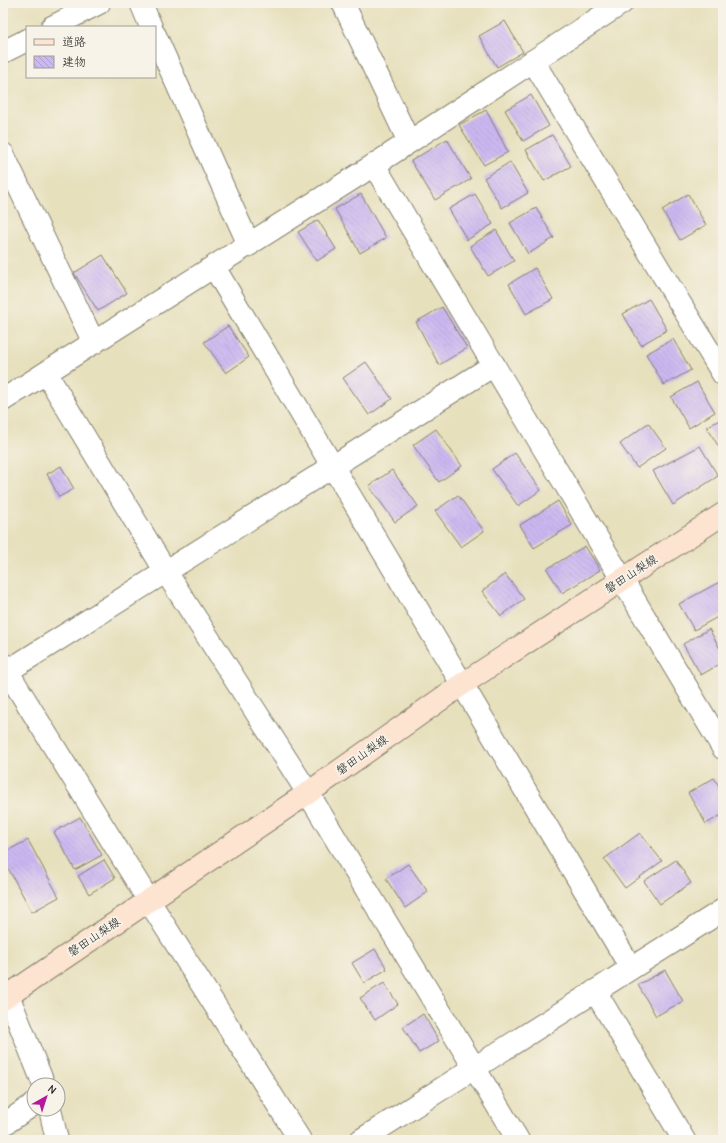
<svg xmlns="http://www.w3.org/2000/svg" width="726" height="1143" viewBox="0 0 726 1143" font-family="'Comic Neue','Klee One',sans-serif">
<defs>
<pattern id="building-back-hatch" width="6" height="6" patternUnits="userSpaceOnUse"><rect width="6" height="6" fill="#ccb8f1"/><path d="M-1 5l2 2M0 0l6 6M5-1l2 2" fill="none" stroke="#af9ece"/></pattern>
</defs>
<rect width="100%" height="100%" fill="#f7f3e8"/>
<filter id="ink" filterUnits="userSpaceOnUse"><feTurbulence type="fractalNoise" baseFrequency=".025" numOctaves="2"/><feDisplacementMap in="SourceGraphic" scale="8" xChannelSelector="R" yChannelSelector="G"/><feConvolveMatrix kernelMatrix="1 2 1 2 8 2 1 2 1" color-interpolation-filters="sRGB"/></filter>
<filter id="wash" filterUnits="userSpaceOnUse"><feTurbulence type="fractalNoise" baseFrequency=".012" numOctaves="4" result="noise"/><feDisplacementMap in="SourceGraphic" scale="16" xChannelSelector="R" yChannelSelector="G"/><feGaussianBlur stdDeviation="0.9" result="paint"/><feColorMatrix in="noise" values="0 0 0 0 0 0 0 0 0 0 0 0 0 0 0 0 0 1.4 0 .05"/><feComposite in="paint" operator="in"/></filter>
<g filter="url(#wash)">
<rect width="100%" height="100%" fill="#e7e0bd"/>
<g id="blocks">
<g fill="url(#building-back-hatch)">
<path d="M505,21L523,52L497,67L479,36Z"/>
<path d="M531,95L549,126L523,141L505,110Z"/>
<path d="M486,110L508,152L484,165L459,125Z"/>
<path d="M552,135L571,166L544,181L526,150Z"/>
<path d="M447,139L471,179L435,200L411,161Z"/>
<path d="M510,162L528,193L502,208L484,178Z"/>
<path d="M361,194L386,238L360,253L335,209Z"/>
<path d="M475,194L493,224L467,240L449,209Z"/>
<path d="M688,194L706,225L680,240L662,210Z"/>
<path d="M536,208L554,238L528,254L510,223Z"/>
<path d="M318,220L336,249L317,261L298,232Z"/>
<path d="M496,230L514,261L488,276L470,246Z"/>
<path d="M103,255L127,293L98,311L74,273Z"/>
<path d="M535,268L553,299L526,314L509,284Z"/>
<path d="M649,299L667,330L641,345L623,314Z"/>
<path d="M442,307L467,348L439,365L416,322Z"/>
<path d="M228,326L249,357L226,373L204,342Z"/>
<path d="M673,339L691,370L664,385L646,354Z"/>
<path d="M366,362L392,399L369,415L343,378Z"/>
<path d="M697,382L715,412L689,428L671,397Z"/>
<path d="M723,418V454L707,427Z"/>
<path d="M648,423L666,448L637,468L620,444Z"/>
<path d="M436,429L462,466L439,482L413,445Z"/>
<path d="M700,446L718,476L673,505L653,471Z"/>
<path d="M515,453L541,490L518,506L492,469Z"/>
<path d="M61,466L74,489L59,497L47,474Z"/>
<path d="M392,470L418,506L395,522L369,486Z"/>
<path d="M458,495L484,531L461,547L435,511Z"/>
<path d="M558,501L572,525L534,548L520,525Z"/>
<path d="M585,546L600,570L562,593L547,569Z"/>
<path d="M505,574L524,599L501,616L482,591Z"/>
<path d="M723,580V614L694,630L679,604Z"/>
<path d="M709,629L723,654V662L701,675L683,644Z"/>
<path d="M714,778L723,793V814L706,824L688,793Z"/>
<path d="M80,817L102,855L75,870L54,832Z"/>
<path d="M640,833L662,861L625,888L604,859Z"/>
<path d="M28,840L59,897L32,912L3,859V853Z"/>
<path d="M104,860L115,878L89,894L78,876Z"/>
<path d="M676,860L691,883L660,904L644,881Z"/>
<path d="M408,864L428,892L405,908L386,879Z"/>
<path d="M375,949L387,969L364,983L352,963Z"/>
<path d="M665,970L683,1001L656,1016L638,985Z"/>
<path d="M384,983L398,1004L375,1020L360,998Z"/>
<path d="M423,1014L439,1041L419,1053L403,1027Z"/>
</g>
</g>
</g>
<g filter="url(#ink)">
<use href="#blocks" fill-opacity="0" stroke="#827e6c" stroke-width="1"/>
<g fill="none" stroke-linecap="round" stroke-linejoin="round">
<g stroke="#827e6c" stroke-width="24">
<g id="street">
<path d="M141,3L151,27"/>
<path d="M343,3L409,142"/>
<path d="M52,27L99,3"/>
<path d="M155,35L249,245"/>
<path d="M3,52L27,40"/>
<path d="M533,61L723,374"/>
<path d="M3,154L94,343"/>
<path d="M374,165L723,748"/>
<path d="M214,267L631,968"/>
<path d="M46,373L166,572L308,793L518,1140"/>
<path d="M3,400L374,165L622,3"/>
<path d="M3,664L149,901L300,1140"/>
<path d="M3,674L494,365"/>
<path d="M595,991L684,1140"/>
<path d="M8,995L44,1085"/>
<path d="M50,1109L57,1140"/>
<path d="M3,1125L34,1104"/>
<path d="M361,1140L723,910"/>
</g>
</g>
<g stroke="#827e6c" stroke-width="24">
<path id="secondary" d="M3,999L308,793L461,685L723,514"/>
</g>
<use href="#street" stroke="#fff" stroke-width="22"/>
<use href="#secondary" stroke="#fde4d1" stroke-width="22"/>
</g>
</g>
<g text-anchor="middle" stroke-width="3.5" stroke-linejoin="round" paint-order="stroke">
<g font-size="12" fill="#1c1c1c" stroke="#f7f3e8">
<text transform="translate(631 574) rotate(-33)" y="4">磐田山梨線</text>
<text transform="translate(362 755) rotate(-35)" y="4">磐田山梨線</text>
<text transform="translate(94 937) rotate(-34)" y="4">磐田山梨線</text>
</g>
</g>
<rect width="726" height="1143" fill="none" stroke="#f7f3e8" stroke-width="16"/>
<rect x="26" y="26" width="130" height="52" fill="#f7f3e8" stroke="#9f9d96"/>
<rect x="34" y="39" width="20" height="6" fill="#fde4d1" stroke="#9f9d96"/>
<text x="62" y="46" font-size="12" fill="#1c1c1c">道路</text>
<rect x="34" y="56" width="20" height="12" fill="url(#building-back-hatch)" stroke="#9f9d96"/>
<text x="62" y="66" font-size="12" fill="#1c1c1c">建物</text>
<g transform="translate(46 1097) rotate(39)"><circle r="19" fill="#f7f3e8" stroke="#9f9d96"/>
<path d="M0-3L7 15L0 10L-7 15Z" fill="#b5179e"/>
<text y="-6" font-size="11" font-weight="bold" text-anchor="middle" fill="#1c1c1c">N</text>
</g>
</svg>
